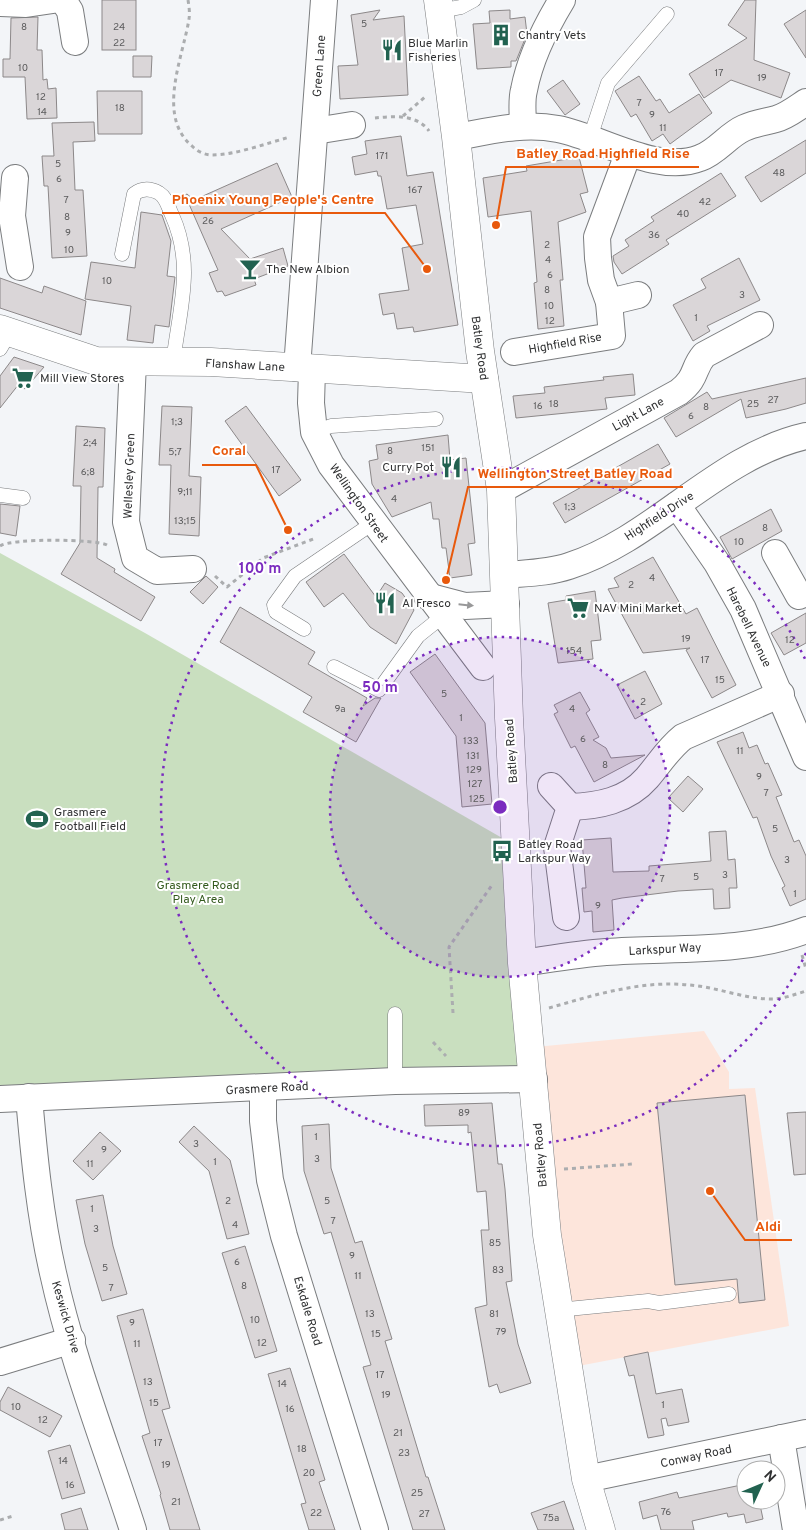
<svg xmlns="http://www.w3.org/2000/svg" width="806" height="1530" viewBox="0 0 806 1530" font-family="Overpass,sans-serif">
<rect width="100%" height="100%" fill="#f3f5f8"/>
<path fill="#fde5db" d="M704,1031L729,1072V1089L755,1088L789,1326L573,1367L535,1047Z"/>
<path fill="#c9dfbf" d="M0,553L145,633L518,847L534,1079L0,1099Z"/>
<g fill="#dad6d8" stroke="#8c8889">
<rect x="102" y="0" width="34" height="50"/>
<path d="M745,0H756L754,60L790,73L781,98L731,80L704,98L689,74L747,38L728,25Z"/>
<path d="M380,10L373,20L404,16L408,95L340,99L338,66L358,65L351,15Z"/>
<path d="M510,10V19L525,17L527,34L516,61H511V67L477,69L473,24L490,23L489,11Z"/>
<path d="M806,10V58L784,24Z"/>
<path d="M38,17L37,50H42L43,80L47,79L48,89L56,88L57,118L27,119L25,77H3V59H10L11,18Z"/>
<path d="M133,56H152L151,77H133Z"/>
<path d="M639,76L656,101L660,99L669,113L699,94L712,113L670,144L663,134L652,141L636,114L631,117L615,91Z"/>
<path d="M563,80L580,104L565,115L547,91Z"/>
<path d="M97,91H142V134H98Z"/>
<path d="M94,122L95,141L73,142L75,190H83L87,256L52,258L48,186H44L42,156H54L52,123Z"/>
<path d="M401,136L407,176L433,172L458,325L414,332L413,327L397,329L394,313L383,315L379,294L409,290L402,248L423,244L416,205L387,209L381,176H378L377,171L355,175L352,157L367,154L365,141Z"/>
<path d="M806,140V173L761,202L745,177Z"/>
<path d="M579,157L588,192L580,194L586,212L558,222L563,280H560L564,326L538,329L534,283L537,282L531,211L488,217L483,178L527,171L526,166Z"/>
<path d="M277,163L292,197L221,229L250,259L283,248L288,266L254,279L256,285L225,296L222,291L217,292L209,273L218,270L185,195L187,194L194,200Z"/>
<path d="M721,173L736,196L666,240L669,244L622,274L614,262L613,256L629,246L625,240L654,221L651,217Z"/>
<path d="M141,212L162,215L171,241L167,276L175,277L169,327L155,325L153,343L127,340L131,306L85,299L91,262L135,268Z"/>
<path d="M739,258L760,300L707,326L710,331L693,341L673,305L706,288L701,279Z"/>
<path d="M0,278L42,293L44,286L86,301L81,335L0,308Z"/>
<path d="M14,357L44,367L25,389L19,384L0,408V376Z"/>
<path d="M633,374L635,395L605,398L607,409L516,418L513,396L545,393L544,387L604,380L603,377Z"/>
<path d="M806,378V403L786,409L746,418L741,399L676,437L664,418L707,392L712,399Z"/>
<path d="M162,406L192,407L189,476L201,477L199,536L169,534L171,465H159Z"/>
<path d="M246,406L301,480L279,496L225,421Z"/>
<path d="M76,426L105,428L103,487H98L97,558L115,569L114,572L155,597L141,621L61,574L80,543L81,486H73Z"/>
<path d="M448,435L450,460L466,458L475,543L468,544L472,575L450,578L446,548H442L439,519H433L431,502L392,517L372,484L369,461L378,459L376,445Z"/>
<path d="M658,444L670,464L565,523L553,503Z"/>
<path d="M0,504L20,506L16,536L0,533Z"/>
<path d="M771,509L782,531L732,559L720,537Z"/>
<path d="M344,554L376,597L385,583L402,593L414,610L396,644L370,627L343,593L324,607L306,582Z"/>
<path d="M653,557L686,614L697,608L736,685L712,698L686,650L690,648L643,653L608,589L619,587L614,578Z"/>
<path d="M206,576L218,587L203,604L190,592Z"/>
<path d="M595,591L601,640L591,641L593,659L558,663L548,603L566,600V596Z"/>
<path d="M240,607L315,652L308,664L367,698L363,706L375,698H381L356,742L303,712L312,697L220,642Z"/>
<path d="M806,613V643L784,655L771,633Z"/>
<path d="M435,654L485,723L492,804L462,807L456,736L410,672Z"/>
<path d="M645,671L662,704L635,719L617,685Z"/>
<path d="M580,692L590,710L586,713L599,737L593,740L606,748L611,758L645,755L594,782L575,746L571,748L554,714L558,712L554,705Z"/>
<path d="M743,732L749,748L757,745L765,764L768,763L782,795L776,797L794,842L799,840L806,856V899L790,906L782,888L785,886L771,856L757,817L753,818L717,742Z"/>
<path d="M688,776L703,789L683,812L668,798Z"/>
<path d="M726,831L728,860L735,859L737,888H729L730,908L714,909L713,889L678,891L622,898L612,900L614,930L593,932L592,911L584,912L582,888H586L582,840L611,838L613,872L649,871V866L711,861L709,832Z"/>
<path d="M745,1095L765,1300L739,1303L737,1279L675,1285L657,1103Z"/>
<path d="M492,1103L498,1164H502L505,1189L512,1281L506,1282L518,1344L531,1383L500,1393L497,1384L489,1387L475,1308L487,1305L481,1230H489L486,1191L477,1192L471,1132L468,1133V1125L425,1126L424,1105Z"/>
<path d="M806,1112V1174L794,1175L787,1113Z"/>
<path d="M329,1124L331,1168L355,1243L362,1241L368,1261L392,1339L385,1341L426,1477H428L445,1530H413L363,1367L371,1365L331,1232L324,1234L304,1171L302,1126Z"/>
<path d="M194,1126L230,1160L249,1234L227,1239L209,1171L179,1142Z"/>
<path d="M100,1132L121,1151L93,1180L73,1161Z"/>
<path d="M103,1195L113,1246L127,1294L102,1301L85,1244L76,1200Z"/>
<path d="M245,1246L277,1351L255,1358L222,1253Z"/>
<path d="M143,1309L170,1408L162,1410L200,1530H170L160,1495L161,1494L142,1436L150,1433L117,1316Z"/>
<path d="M648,1352L656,1394L682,1389L689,1422L668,1426L666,1418L661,1419L664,1435L648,1438L634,1375L629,1376L624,1357Z"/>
<path d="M290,1368L325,1480L319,1482L335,1530H309L301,1504L306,1503L268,1374Z"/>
<path d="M8,1387L62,1416L50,1437L0,1410V1402Z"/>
<path d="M70,1445L85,1493L62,1499L48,1451Z"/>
<path d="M746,1484V1500H759L763,1519L746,1523L744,1514L728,1517L727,1513L692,1521L694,1530H661L657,1515L643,1519L639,1502L677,1492L679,1498Z"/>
<path d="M564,1501L574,1530H538L531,1513Z"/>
<path d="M81,1508L88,1530H65L61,1514Z"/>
</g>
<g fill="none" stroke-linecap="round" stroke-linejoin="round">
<g stroke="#7b7d7f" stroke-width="15">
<g id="service">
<path d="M439,11L461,7L474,0"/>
<path d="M590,138L608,83L667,14"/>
<path d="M122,254L134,194C142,188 150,188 159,193C167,198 168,207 172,215C195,266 179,310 173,363"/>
<path d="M0,349L10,332"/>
<path d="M314,432L331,426L436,419"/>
<path d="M0,495L23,498"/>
<path d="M304,629L276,612L274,605L295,576L373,523"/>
<path d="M334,667L379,690L418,636L443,616"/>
<path d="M395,1081V1014"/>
<path d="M558,1310L648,1301L659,1303L729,1294"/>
</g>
</g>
<g stroke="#7b7d7f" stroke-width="28">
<g id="minor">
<path d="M63,0L70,11L75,42"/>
<path d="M0,3L26,4L53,0"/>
<path d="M523,126C523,114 521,101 524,90C530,58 545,28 562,0"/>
<path d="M315,131L352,125"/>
<path d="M456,137C490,131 523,122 558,129C600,137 657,175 700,158C717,152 728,135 744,128C755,123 765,122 776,119C787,116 797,108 806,102"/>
<path d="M15,178L12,216L20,267"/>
<path d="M609,302L638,295"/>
<path d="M514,352L612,336L609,302L601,280L598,258L597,237L628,154"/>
<path d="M133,362L126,522L135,558L157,571L193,569"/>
<path d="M297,368L324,0"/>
<path d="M312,370L311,403L314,432L331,465L483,667"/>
<path d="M501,490L679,392C698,377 692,369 704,355L760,325"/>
<path d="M677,505L717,563L743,609L806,757"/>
<path d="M775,553L799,596"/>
<path d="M505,575C526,573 548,573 569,566C654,539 717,456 806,436"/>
<path d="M427,596L465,606L506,604"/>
<path d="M551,786L570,807L557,847L566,917"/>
<path d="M570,807C598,806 627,801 647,778C659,764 668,749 683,737L781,694"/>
<path d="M522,963C550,959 578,954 606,952C671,947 744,954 806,930"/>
<path d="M263,1088V1121L270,1180L284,1236L375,1530"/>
<path d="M29,1097C34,1156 40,1216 53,1273C72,1360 106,1446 133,1530"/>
<path d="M0,1099L395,1081L534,1079"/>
<path d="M0,1362L72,1340"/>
<path d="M781,1438L796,1530"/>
<path d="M586,1479L806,1433"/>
</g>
</g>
<g stroke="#7b7d7f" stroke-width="29">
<g id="tertiary">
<path d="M438,0L456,137L480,351L501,490L509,718L522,963L547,1235L586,1479L601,1530"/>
<path d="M0,329L96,361L211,362L484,379"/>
</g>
</g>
<g stroke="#abadaf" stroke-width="3" stroke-dasharray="4 4" stroke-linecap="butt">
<path d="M188,0C189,6 190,13 189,19C183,57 156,116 192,146C197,151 204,155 212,155C236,155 267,143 290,137"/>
<path d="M403,116L425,97"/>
<path d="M375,118C393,116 417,114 429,131"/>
<path d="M0,546C11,538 96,539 107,545"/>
<path d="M215,576L227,587L263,558L316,538"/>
<path d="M802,955L806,969"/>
<path d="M549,1008C594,995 642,980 689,985C717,987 744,999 772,999C783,999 796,994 806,991"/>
<path d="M453,1013L449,947L492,885"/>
<path d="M433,1042L446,1056"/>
<path d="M564,1169L633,1164"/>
<path d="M0,1520L13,1516"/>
</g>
<use href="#service" stroke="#fff" stroke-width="14"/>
<use href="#minor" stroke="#fff" stroke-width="26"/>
<use href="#tertiary" stroke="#fff" stroke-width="28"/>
</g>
<defs><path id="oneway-solid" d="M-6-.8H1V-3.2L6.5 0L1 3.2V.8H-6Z" transform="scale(1.25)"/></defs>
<use fill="#989899" href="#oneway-solid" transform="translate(466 605) rotate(6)"/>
<circle cx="500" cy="807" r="170" fill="#7b2cbf" fill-opacity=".12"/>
<g fill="none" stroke="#7b2cbf" stroke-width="2.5" stroke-dasharray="2.5 5">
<circle cx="500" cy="807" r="170"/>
<path d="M806 953A339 339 0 1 1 806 661"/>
</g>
<defs>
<g id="building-bare" transform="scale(1.725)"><path d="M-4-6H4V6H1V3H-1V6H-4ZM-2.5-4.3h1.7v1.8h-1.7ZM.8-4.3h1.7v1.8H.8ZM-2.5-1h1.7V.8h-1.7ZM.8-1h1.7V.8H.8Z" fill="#226250" stroke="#fff" stroke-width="2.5" paint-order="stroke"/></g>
<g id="restaurant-bare" transform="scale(1.725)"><path d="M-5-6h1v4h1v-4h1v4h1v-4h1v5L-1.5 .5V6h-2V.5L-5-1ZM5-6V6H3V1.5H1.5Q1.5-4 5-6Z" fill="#226250" stroke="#fff" stroke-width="2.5" paint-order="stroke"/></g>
<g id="bar-bare" transform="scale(1.725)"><path d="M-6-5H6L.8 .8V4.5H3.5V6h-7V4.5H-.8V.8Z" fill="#226250" stroke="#fff" stroke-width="2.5" paint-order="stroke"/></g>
<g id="supermarket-bare" transform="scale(1.725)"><path d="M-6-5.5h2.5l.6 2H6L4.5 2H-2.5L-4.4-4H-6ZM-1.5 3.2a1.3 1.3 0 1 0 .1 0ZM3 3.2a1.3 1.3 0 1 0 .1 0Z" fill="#226250" stroke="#fff" stroke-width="2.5" paint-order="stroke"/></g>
<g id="stadium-bare" transform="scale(1.725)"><path d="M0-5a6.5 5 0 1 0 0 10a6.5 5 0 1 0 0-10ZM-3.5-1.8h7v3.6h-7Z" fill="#226250" stroke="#fff" stroke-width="2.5" paint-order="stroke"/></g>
<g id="bus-bare" transform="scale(1.725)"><path d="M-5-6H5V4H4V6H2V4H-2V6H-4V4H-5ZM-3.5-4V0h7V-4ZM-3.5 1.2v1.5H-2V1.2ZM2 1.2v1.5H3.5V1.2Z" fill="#226250" stroke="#fff" stroke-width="2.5" paint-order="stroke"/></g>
</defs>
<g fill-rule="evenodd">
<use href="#building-bare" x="501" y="35"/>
<use href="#restaurant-bare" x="392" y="50"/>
<use href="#bar-bare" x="250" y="269"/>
<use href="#supermarket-bare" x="23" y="378"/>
<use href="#restaurant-bare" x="451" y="467"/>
<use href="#restaurant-bare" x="385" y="603"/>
<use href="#supermarket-bare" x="578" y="608"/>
<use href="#stadium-bare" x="37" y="819"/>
<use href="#bus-bare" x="502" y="851"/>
</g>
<g text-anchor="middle" stroke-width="4" stroke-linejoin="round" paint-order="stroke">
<g font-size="10" fill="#5b5b5c">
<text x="364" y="27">5</text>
<text x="24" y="30">8</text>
<text x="119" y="30">24</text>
<text x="119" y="46">22</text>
<text x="23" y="71">10</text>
<text x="719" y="76">17</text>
<text x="762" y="81">19</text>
<text x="41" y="100">12</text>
<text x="639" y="106">7</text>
<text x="120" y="111">18</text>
<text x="42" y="115">14</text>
<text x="652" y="118">9</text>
<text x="663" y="131">11</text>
<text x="382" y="159">171</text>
<text x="58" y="167">5</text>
<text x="779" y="176">48</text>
<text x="59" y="182">6</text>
<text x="415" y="193">167</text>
<text x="66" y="203">7</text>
<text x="705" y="205">42</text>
<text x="683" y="217">40</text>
<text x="67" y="220">8</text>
<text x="208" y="224">26</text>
<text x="68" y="236">9</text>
<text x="654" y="238">36</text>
<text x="547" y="248">2</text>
<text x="69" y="253">10</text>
<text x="548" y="263">4</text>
<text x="550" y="278">6</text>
<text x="107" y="284">10</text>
<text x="547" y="293">8</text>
<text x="742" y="298">3</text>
<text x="549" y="309">10</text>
<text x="696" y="321">1</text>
<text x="550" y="324">12</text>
<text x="773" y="403">27</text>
<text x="554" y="407">18</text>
<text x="753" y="407">25</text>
<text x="538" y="409">16</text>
<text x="706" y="410">8</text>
<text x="691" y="419">6</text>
<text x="177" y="425">1;3</text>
<text x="90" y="446">2;4</text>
<text x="428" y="451">151</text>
<text x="390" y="454">8</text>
<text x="175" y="455">5;7</text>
<text x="276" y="473">17</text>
<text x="88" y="475">6;8</text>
<text x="185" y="495">9;11</text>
<text x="394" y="502">4</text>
<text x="570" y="510">1;3</text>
<text x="185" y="524">13;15</text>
<text x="765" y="531">8</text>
<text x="739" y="545">10</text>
<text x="652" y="581">4</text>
<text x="631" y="588">2</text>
<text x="686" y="642">19</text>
<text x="790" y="643">12</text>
<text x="574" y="654">154</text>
<text x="705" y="663">17</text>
<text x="720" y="683">15</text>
<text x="444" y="697">5</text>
<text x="643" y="705">2</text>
<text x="340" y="712">9a</text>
<text x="572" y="712">4</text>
<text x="461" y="721">1</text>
<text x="583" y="742">6</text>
<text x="471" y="744">133</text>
<text x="740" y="754">11</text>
<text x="473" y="759">131</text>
<text x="605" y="768">8</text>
<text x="474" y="773">129</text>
<text x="759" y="780">9</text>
<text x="475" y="787">127</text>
<text x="766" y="796">7</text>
<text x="477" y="802">125</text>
<text x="775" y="832">5</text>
<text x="787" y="863">3</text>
<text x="725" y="878">3</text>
<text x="696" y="880">5</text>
<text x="662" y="882">7</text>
<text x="795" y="897">1</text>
<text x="598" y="909">9</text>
<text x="464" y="1116">89</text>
<text x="316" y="1140">1</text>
<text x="196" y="1147">3</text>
<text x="104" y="1153">9</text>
<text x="317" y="1162">3</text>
<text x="215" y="1165">1</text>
<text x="90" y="1167">11</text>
<text x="228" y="1204">2</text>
<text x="327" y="1204">5</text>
<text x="92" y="1212">1</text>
<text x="333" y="1224">7</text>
<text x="235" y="1228">4</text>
<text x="96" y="1232">3</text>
<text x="495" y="1246">85</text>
<text x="352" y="1259">9</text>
<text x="237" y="1265">6</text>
<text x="105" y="1271">5</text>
<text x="498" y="1273">83</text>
<text x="358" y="1279">11</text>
<text x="244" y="1289">8</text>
<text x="111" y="1291">7</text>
<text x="370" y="1317">13</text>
<text x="494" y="1317">81</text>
<text x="255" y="1323">10</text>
<text x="132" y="1326">9</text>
<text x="501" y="1335">79</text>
<text x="376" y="1337">15</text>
<text x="262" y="1346">12</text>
<text x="137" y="1347">11</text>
<text x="380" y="1378">17</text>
<text x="148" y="1385">13</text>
<text x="282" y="1387">14</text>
<text x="386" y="1398">19</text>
<text x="154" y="1406">15</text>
<text x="663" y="1408">1</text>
<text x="16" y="1410">10</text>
<text x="290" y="1412">16</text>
<text x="43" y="1423">12</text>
<text x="398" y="1436">21</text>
<text x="158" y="1446">17</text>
<text x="302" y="1452">18</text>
<text x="404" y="1456">23</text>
<text x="63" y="1464">14</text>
<text x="166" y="1468">19</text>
<text x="309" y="1476">20</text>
<text x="70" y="1488">16</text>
<text x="417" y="1496">25</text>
<text x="176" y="1505">21</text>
<text x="666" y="1515">76</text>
<text x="316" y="1516">22</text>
<text x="424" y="1517">27</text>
<text x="551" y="1521">75a</text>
</g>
<g font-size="12" fill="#313233" stroke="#fff" text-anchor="start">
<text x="518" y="39">Chantry Vets</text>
<text x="408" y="47">Blue Marlin<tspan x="408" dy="14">Fisheries</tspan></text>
<text x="266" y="273">The New Albion</text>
<text x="40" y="382">Mill View Stores</text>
<text x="434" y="471" text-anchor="end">Curry Pot</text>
<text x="402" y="607">Al Fresco</text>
<text x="594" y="612">NAV Mini Market</text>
<text x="54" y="816">Grasmere<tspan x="54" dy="14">Football Field</tspan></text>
<text x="518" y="848">Batley Road<tspan x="518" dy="14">Larkspur Way</tspan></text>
</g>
<g font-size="12" fill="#313233" stroke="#fff">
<text transform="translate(319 66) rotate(-86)" y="4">Green Lane</text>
<text transform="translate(565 343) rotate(-10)" y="4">Highfield Rise</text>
<text transform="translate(480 348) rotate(82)" y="4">Batley Road</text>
<text transform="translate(245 365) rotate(3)" y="4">Flanshaw Lane</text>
<text transform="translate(638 414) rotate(-29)" y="4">Light Lane</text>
<text transform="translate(129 476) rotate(-88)" y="4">Wellesley Green</text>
<text transform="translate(359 503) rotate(55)" y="4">Wellington Street</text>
<text transform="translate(659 516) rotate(-33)" y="4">Highfield Drive</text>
<text transform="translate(749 627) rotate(64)" y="4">Harebell Avenue</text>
<text transform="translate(511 751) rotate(-94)" y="4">Batley Road</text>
<text transform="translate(665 949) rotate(-3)" y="4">Larkspur Way</text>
<text transform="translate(267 1088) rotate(-3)" y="4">Grasmere Road</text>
<text transform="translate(540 1155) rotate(-95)" y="4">Batley Road</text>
<text transform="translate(308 1311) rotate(73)" y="4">Eskdale Road</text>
<text transform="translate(66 1317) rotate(74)" y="4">Keswick Drive</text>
<text transform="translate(696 1456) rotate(-12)" y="4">Conway Road</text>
</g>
<g font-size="12" fill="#335a1d" stroke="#fff">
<text x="198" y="889">Grasmere Road<tspan x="198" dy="14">Play Area</tspan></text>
</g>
</g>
<circle cx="500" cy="807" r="8" fill="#7b2cbf" stroke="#fff" stroke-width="2.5"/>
<g font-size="15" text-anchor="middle" font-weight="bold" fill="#7b2cbf" stroke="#fff" stroke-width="4" stroke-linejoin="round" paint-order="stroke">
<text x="260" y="573">100 m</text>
<text x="380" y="692">50 m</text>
</g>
<path fill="none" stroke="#e8590c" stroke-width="2" d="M496 225L506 167H699M427 269L385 213H162M288 530L256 465H202M446 580L468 487H683M710 1191L745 1240H792"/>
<g fill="#e8590c" stroke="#fff" stroke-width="2">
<circle cx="496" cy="225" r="5"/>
<circle cx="427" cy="269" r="5"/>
<circle cx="288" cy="530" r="5"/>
<circle cx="446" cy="580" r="5"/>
<circle cx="710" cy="1191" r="5"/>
</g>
<g font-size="14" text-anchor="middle" font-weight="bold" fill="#e8590c" stroke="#fff" stroke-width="4" stroke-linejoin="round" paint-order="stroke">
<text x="603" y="158">Batley Road Highfield Rise</text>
<text x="273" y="204">Phoenix Young People's Centre</text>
<text x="229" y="455">Coral</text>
<text x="575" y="478">Wellington Street Batley Road</text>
<text x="768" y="1231">Aldi</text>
</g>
<g transform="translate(761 1485) rotate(46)"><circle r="24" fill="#ffffff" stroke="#adadad"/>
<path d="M0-4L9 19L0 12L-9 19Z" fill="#226250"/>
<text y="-8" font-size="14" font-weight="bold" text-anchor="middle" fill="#313233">N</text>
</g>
</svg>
